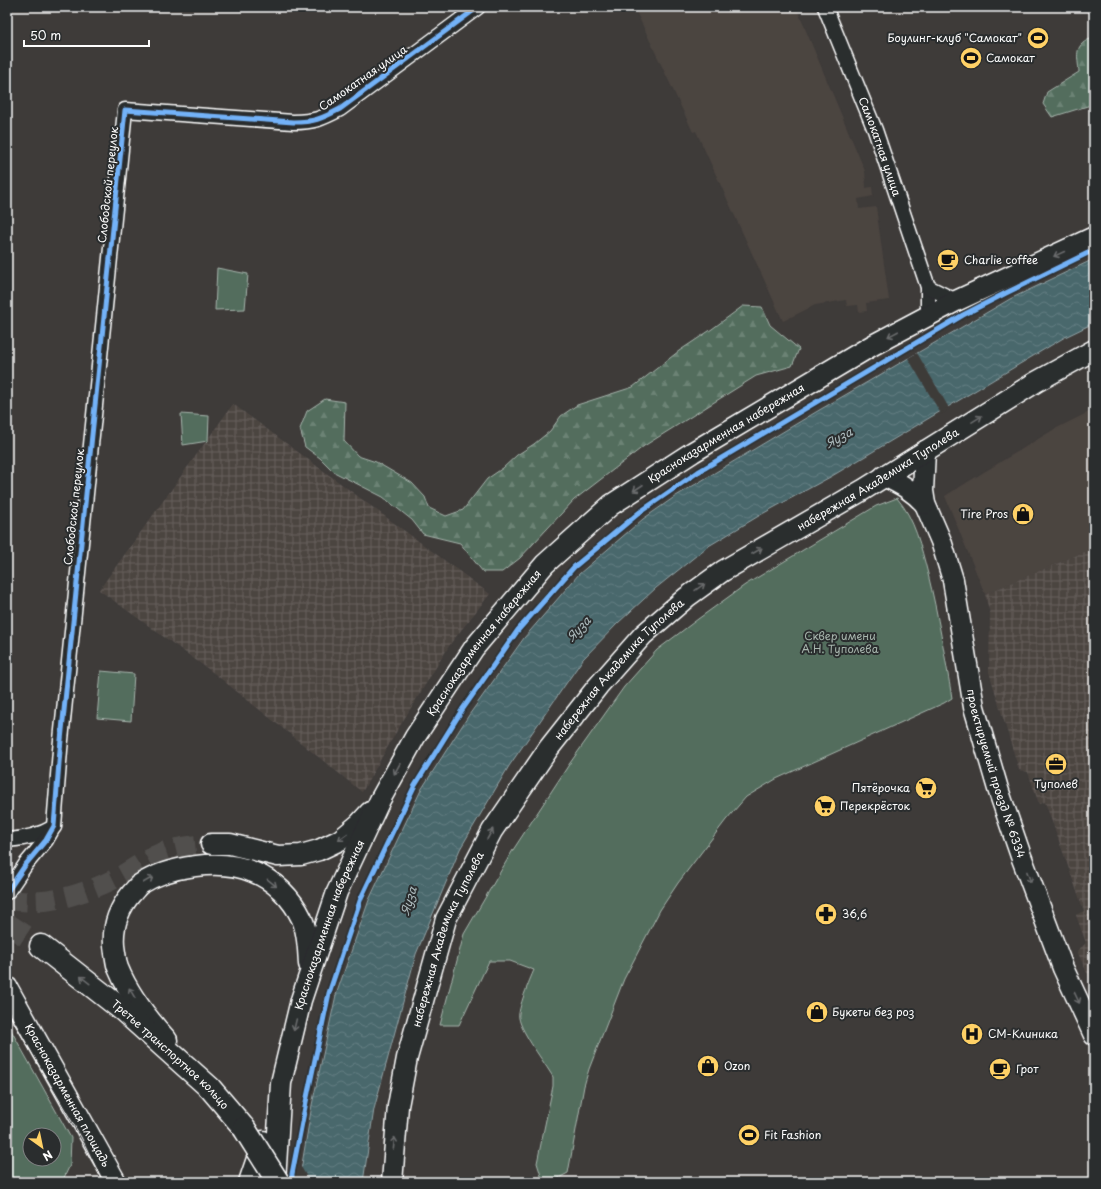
<svg xmlns="http://www.w3.org/2000/svg" width="1101" height="1189" viewBox="0 0 1101 1189" font-family="'Playpen Sans',sans-serif">
<defs>
<pattern id="industrial-grid" width="8" height="8" patternUnits="userSpaceOnUse"><rect width="8" height="8" fill="#4c4541"/><path d="M0 4h8M4 0v8" fill="none" stroke="#67615e"/></pattern>
<pattern id="forest-firs" width="22" height="20" patternUnits="userSpaceOnUse"><rect width="22" height="20" fill="#526d5d"/><path d="M5 1l3.5 6h-7zM16 11l3.5 6h-7z" fill="#6c8375"/></pattern>
<pattern id="water-waves" width="16" height="10" patternUnits="userSpaceOnUse"><rect width="16" height="10" fill="#49676c"/><path d="M0 5q4-4 8 0t8 0" fill="none" stroke="#647e82"/></pattern>
</defs>
<rect width="100%" height="100%" fill="#3e3b39"/>
<filter id="ink" filterUnits="userSpaceOnUse"><feTurbulence type="fractalNoise" baseFrequency=".025" numOctaves="2"/><feDisplacementMap in="SourceGraphic" scale="8" xChannelSelector="R" yChannelSelector="G"/><feConvolveMatrix kernelMatrix="1 2 1 2 8 2 1 2 1" color-interpolation-filters="sRGB"/></filter>
<g filter="url(#ink)">
<g fill="#4c4541">
<path d="M634,7H796L865,171L866,188L872,187L873,196L858,199L859,209L876,207L889,300L866,303L867,311L859,312L858,305L847,306L846,300L815,305L783,321L696,131L693,132Z"/>
<path d="M1089,412L1094,423V532L1088,551L985,594L945,496L1053,430Z"/>
</g>
<g fill="url(#industrial-grid)">
<path d="M233,404L490,594L451,643L398,729L362,792L215,674L99,590Z"/>
<path d="M1094,532V988L1077,951L1086,943L1076,915L1084,911L1045,802L1039,804L1028,772L1019,770L989,672L990,614L985,594L1087,551Z"/>
</g>
<g fill="#526d5d" stroke="#a8b6ae" fill-rule="evenodd">
<path d="M217,268L248,274L245,309L215,310Z"/>
<path d="M181,414L209,416L208,441L183,445Z"/>
<path d="M897,498C915,519 921,547 928,574C938,615 945,656 952,698L944,703L776,779L746,797L726,820L678,883L660,910L624,979L589,1069L584,1086L568,1173L551,1182H543L537,1163L553,1086V1077C545,1063 521,1032 519,1018C517,1010 530,979 534,970L510,961H489L459,1025H440L464,934L513,850L570,763L624,687L657,650L698,619L745,585L876,506Z"/>
<path d="M101,671L134,674L131,721L97,718Z"/>
<path d="M7,1023L71,1138L70,1165L62,1182H7ZM30,1135H54V1159H30Z"/>
</g>
<g fill="url(#forest-firs)" stroke="#a8b6ae">
<path d="M1090,39L1094,40V104L1052,117L1043,104L1047,92L1079,72C1078,57 1073,46 1090,39Z"/>
<path d="M743,306L762,307L770,325L799,349L792,366L756,376L644,446L574,500L520,558L502,572H483L460,543L423,534L412,520L383,497L334,472L320,458L305,447L300,429L307,411L325,399L345,402L344,441L358,456L376,462L412,483L425,497L429,508L446,516L463,510L487,479L503,468L517,455L534,444L550,431L561,416L577,405L633,387L679,351L712,329Z"/>
</g>
<path fill="url(#water-waves)" stroke="#92a4a7" d="M1094,259V323L1065,337L832,476L762,514L707,547L656,588L618,623L583,659L509,766L460,849L416,954L374,1109L363,1182H299L312,1105L336,995L369,900L421,790L469,715L524,638L579,574L643,519L676,496L816,412L1010,299Z"/>
<g fill="#3e3b39">
<path d="M917,353L949,408L941,414L908,358Z"/>
<path d="M300,1165L307,1177L310,1182H297Z"/>
</g>
<g fill="none" stroke-linecap="round" stroke-linejoin="round">
<path stroke="#514f4d" stroke-width="20" stroke-dasharray="20 10" stroke-linecap="butt" d="M7,899C45,908 88,893 122,875C133,869 143,861 154,856C172,847 191,845 211,844"/>
<path stroke="#514f4d" stroke-width="22" stroke-dasharray="22 11" stroke-linecap="butt" d="M7,924L41,946"/>
<g stroke="#fff" stroke-width="17">
<g id="street">
<path id="s1" d="M825,7L875,130L928,287V316"/>
<path d="M928,287L956,301"/>
<path d="M7,840C24,839 39,836 54,827"/>
<path d="M7,892L26,864L46,840L54,826L60,750L125,110L293,122C314,122 321,119 340,109L478,7"/>
</g>
</g>
<g stroke="#fff" stroke-width="23">
<g id="secondary">
<path id="s2" d="M925,451L923,491L925,504L941,541L953,580L974,707L998,789L1021,856L1063,968L1094,1035"/>
<path d="M884,476C901,484 912,490 925,504"/>
<path d="M211,844H230L278,856L301,855L319,850L340,840L359,824L370,812"/>
<path id="s3" d="M7,987L116,1182"/>
<path d="M167,1040C148,1019 129,995 118,968C116,963 116,958 115,953C111,931 117,911 131,894C134,891 136,888 139,885C168,866 221,858 253,872C274,880 292,898 302,919C308,933 308,949 309,964"/>
<path d="M249,1182L263,1141"/>
<path id="s4" d="M275,1182L281,1083L301,1000L337,892L380,800L415,737L474,648L545,564L611,505L693,452L873,345L956,301L1094,237"/>
<path id="s5" d="M392,1182L398,1106L407,1058L446,919L492,831L549,748L598,686L643,635L687,597L723,571L863,490L1036,382L1094,350"/>
</g>
</g>
<g stroke="#fff" stroke-width="25">
<g id="primary">
<path id="s6" d="M41,946L124,1011L210,1088L244,1128"/>
</g>
</g>
<use href="#street" stroke="#2a2d2e" stroke-width="14"/>
<use href="#secondary" stroke="#2a2d2e" stroke-width="20"/>
<use href="#primary" stroke="#2a2d2e" stroke-width="22"/>
<path stroke="#fff" stroke-width="1" d="M7,1011L81,1137L103,1182"/>
<g stroke="#fff" stroke-width="25" stroke-linecap="butt">
<path id="primary-bridge" d="M244,1128L278,1182"/>
</g>
<use href="#primary-bridge" stroke="#2a2d2e" stroke-width="22"/>
<g stroke="#2a2d2e" stroke-width="8">
<g id="cycleway">
<path d="M7,892L26,864L46,840L54,826L60,750L125,110L293,122C314,122 321,119 340,109L478,7"/>
<path d="M292,1182V1174L306,1102L329,993L361,898L414,787L462,710L518,630L574,567L640,512L698,472L963,315L1006,293L1094,250"/>
</g>
</g>
<use href="#cycleway" stroke="#73b2f8" stroke-width="5"/>
</g>
<defs><path id="oneway-shaft" d="M-6 0H5M1.5-3L5.5 0L1.5 3" fill="none" stroke-width="1.6" stroke-linecap="round" stroke-linejoin="round"/></defs>
<g stroke="#6a6c6d">
<use href="#oneway-shaft" transform="translate(1059 254) rotate(155)"/>
<use href="#oneway-shaft" transform="translate(893 334) rotate(152)"/>
<use href="#oneway-shaft" transform="translate(977 419) rotate(-32)"/>
<use href="#oneway-shaft" transform="translate(638 488) rotate(147)"/>
<use href="#oneway-shaft" transform="translate(757 551) rotate(-30)"/>
<use href="#oneway-shaft" transform="translate(700 587) rotate(-35)"/>
<use href="#oneway-shaft" transform="translate(397 769) rotate(119)"/>
<use href="#oneway-shaft" transform="translate(490 834) rotate(-61)"/>
<use href="#oneway-shaft" transform="translate(343 837) rotate(144)"/>
<use href="#oneway-shaft" transform="translate(1029 877) rotate(69)"/>
<use href="#oneway-shaft" transform="translate(148 880) rotate(-30)"/>
<use href="#oneway-shaft" transform="translate(272 883) rotate(39)"/>
<use href="#oneway-shaft" transform="translate(85 980) rotate(-142)"/>
<use href="#oneway-shaft" transform="translate(132 993) rotate(-120)"/>
<use href="#oneway-shaft" transform="translate(1077 998) rotate(65)"/>
<use href="#oneway-shaft" transform="translate(295 1025) rotate(103)"/>
<use href="#oneway-shaft" transform="translate(394 1143) rotate(-84)"/>
</g>
</g>
<defs>
<g id="stadium-disc" transform="scale(1.15)"><circle r="9.5" fill="#ffd166" stroke="#2a2d2e"/><path d="M0-5a6.5 5 0 1 0 0 10a6.5 5 0 1 0 0-10ZM-3.5-1.8h7v3.6h-7Z" fill="#111"/></g>
<g id="cafe-disc" transform="scale(1.15)"><circle r="9.5" fill="#ffd166" stroke="#2a2d2e"/><path d="M-5.5-4.5H6V0H3Q3 3.5 0 3.5H-2.5Q-5.5 3.5-5.5 0ZM3-3.2v2h1.7v-2ZM-6 4.5H4V6H-6Z" fill="#111"/></g>
<g id="shop-disc" transform="scale(1.15)"><circle r="9.5" fill="#ffd166" stroke="#2a2d2e"/><path d="M-5-2.5h2.3a2.7 3.5 0 0 1 5.4 0H5L5.5 6h-11ZM-1.5-2.5h3a1.5 2.3 0 0 0-3 0Z" fill="#111"/></g>
<g id="office-disc" transform="scale(1.15)"><circle r="9.5" fill="#ffd166" stroke="#2a2d2e"/><path d="M-6-3h4V-5.5h4V-3h4V5H-6ZM-1-4.5V-3h2v-1.5ZM-6 0V1H6V0Z" fill="#111"/></g>
<g id="supermarket-disc" transform="scale(1.15)"><circle r="9.5" fill="#ffd166" stroke="#2a2d2e"/><path d="M-6-5.5h2.5l.6 2H6L4.5 2H-2.5L-4.4-4H-6ZM-1.5 3.2a1.3 1.3 0 1 0 .1 0ZM3 3.2a1.3 1.3 0 1 0 .1 0Z" fill="#111"/></g>
<g id="pharmacy-disc" transform="scale(1.15)"><circle r="9.5" fill="#ffd166" stroke="#2a2d2e"/><path d="M-2-6h4v4h4v4h-4v4h-4v-4h-4v-4h4Z" fill="#111"/></g>
<g id="hospital-disc" transform="scale(1.15)"><circle r="9.5" fill="#ffd166" stroke="#2a2d2e"/><path d="M-5-5h3v3.5h4V-5h3V5h-3V1.5h-4V5h-3Z" fill="#111"/></g>
</defs>
<g fill-rule="evenodd">
<use href="#stadium-disc" x="1038" y="38"/>
<use href="#stadium-disc" x="971" y="58"/>
<use href="#cafe-disc" x="948" y="260"/>
<use href="#shop-disc" x="1023" y="514"/>
<use href="#office-disc" x="1056" y="764"/>
<use href="#supermarket-disc" x="926" y="788"/>
<use href="#supermarket-disc" x="825" y="806"/>
<use href="#pharmacy-disc" x="826" y="914"/>
<use href="#shop-disc" x="817" y="1012"/>
<use href="#hospital-disc" x="972" y="1034"/>
<use href="#shop-disc" x="708" y="1066"/>
<use href="#cafe-disc" x="1000" y="1069"/>
<use href="#stadium-disc" x="749" y="1135"/>
</g>
<g text-anchor="middle" stroke-width="4" stroke-linejoin="round" paint-order="stroke">
<g font-size="11" fill="#fff" stroke="#2a2d2e" text-anchor="start">
<text x="1022" y="42" text-anchor="end">Боулинг-клуб "Самокат"</text>
<text x="986" y="62">Самокат</text>
<text x="964" y="264">Charlie coffee</text>
<text x="1008" y="518" text-anchor="end">Tire Pros</text>
<text x="1056" y="788" text-anchor="middle">Туполев</text>
<text x="910" y="792" text-anchor="end">Пятёрочка</text>
<text x="840" y="810">Перекрёсток</text>
<text x="842" y="918">36,6</text>
<text x="832" y="1016">Букеты без роз</text>
<text x="988" y="1038">СМ-Клиника</text>
<text x="724" y="1070">Ozon</text>
<text x="1016" y="1073">Грот</text>
<text x="764" y="1139">Fit Fashion</text>
</g>
<g font-size="11" fill="#fff" stroke="#2a2d2e">
<text transform="translate(363 78) rotate(-35)" y="4">Самокатная улица</text>
<text dy="4" stroke="none"><textPath href="#s1" startOffset="150">Самокатная улица</textPath></text>
<text transform="translate(108 185) rotate(-84)" y="4">Слободской переулок</text>
<text dy="4" stroke="none"><textPath href="#s4" startOffset="913">Красноказарменная набережная</textPath></text>
<text dy="4" stroke="none"><textPath href="#s5" startOffset="899">набережная Академика Туполева</textPath></text>
<text transform="translate(74 507) rotate(-84)" y="4">Слободской переулок</text>
<text dy="4" stroke="none"><textPath href="#s4" startOffset="589">Красноказарменная набережная</textPath></text>
<text dy="4" stroke="none"><textPath href="#s5" startOffset="575">набережная Академика Туполева</textPath></text>
<text dy="4" stroke="none"><textPath href="#s2" startOffset="333">проектируемый проезд № 6334</textPath></text>
<text dy="4" stroke="none"><textPath href="#s4" startOffset="265">Красноказарменная набережная</textPath></text>
<text dy="4" stroke="none"><textPath href="#s5" startOffset="251">набережная Академика Туполева</textPath></text>
<text dy="4" stroke="none"><textPath href="#s6" startOffset="169">Третье транспортное кольцо</textPath></text>
<text dy="4" stroke="none"><textPath href="#s3" startOffset="124">Красноказарменная площадь</textPath></text>
</g>
<g font-size="11" fill="#a8b6ae" stroke="#2a2d2e">
<text x="840" y="640">Сквер имени<tspan x="840" dy="13">А.Н. Туполева</tspan></text>
</g>
<g font-size="12" font-style="italic" fill="#adbbbd" stroke="#2a2d2e">
<text transform="translate(839 438) rotate(-29)" y="4">Яуза</text>
<text transform="translate(579 629) rotate(-47)" y="4">Яуза</text>
<text transform="translate(409 901) rotate(-73)" y="4">Яуза</text>
</g>
</g>
<rect width="1101" height="1189" fill="none" stroke="#2a2d2e" stroke-width="24"/>
<rect x="12" y="12" width="1077" height="1165" fill="none" stroke="#fff" stroke-width="1.5" filter="url(#ink)"/>
<g transform="translate(42 1147) rotate(147)"><circle r="19" fill="#2a2d2e" stroke="#7f8182"/>
<path d="M0-3L7 15L0 10L-7 15Z" fill="#ffd166"/>
<text y="-6" font-size="11" font-weight="bold" text-anchor="middle" fill="#ffffff">N</text>
</g>
<path d="M24 40v6h125v-6" fill="none" stroke="#ffffff" stroke-width="2"/>
<text x="30" y="40" font-size="12" fill="#ffffff" stroke="#2a2d2e" stroke-width="3" paint-order="stroke">50 m</text>
</svg>
